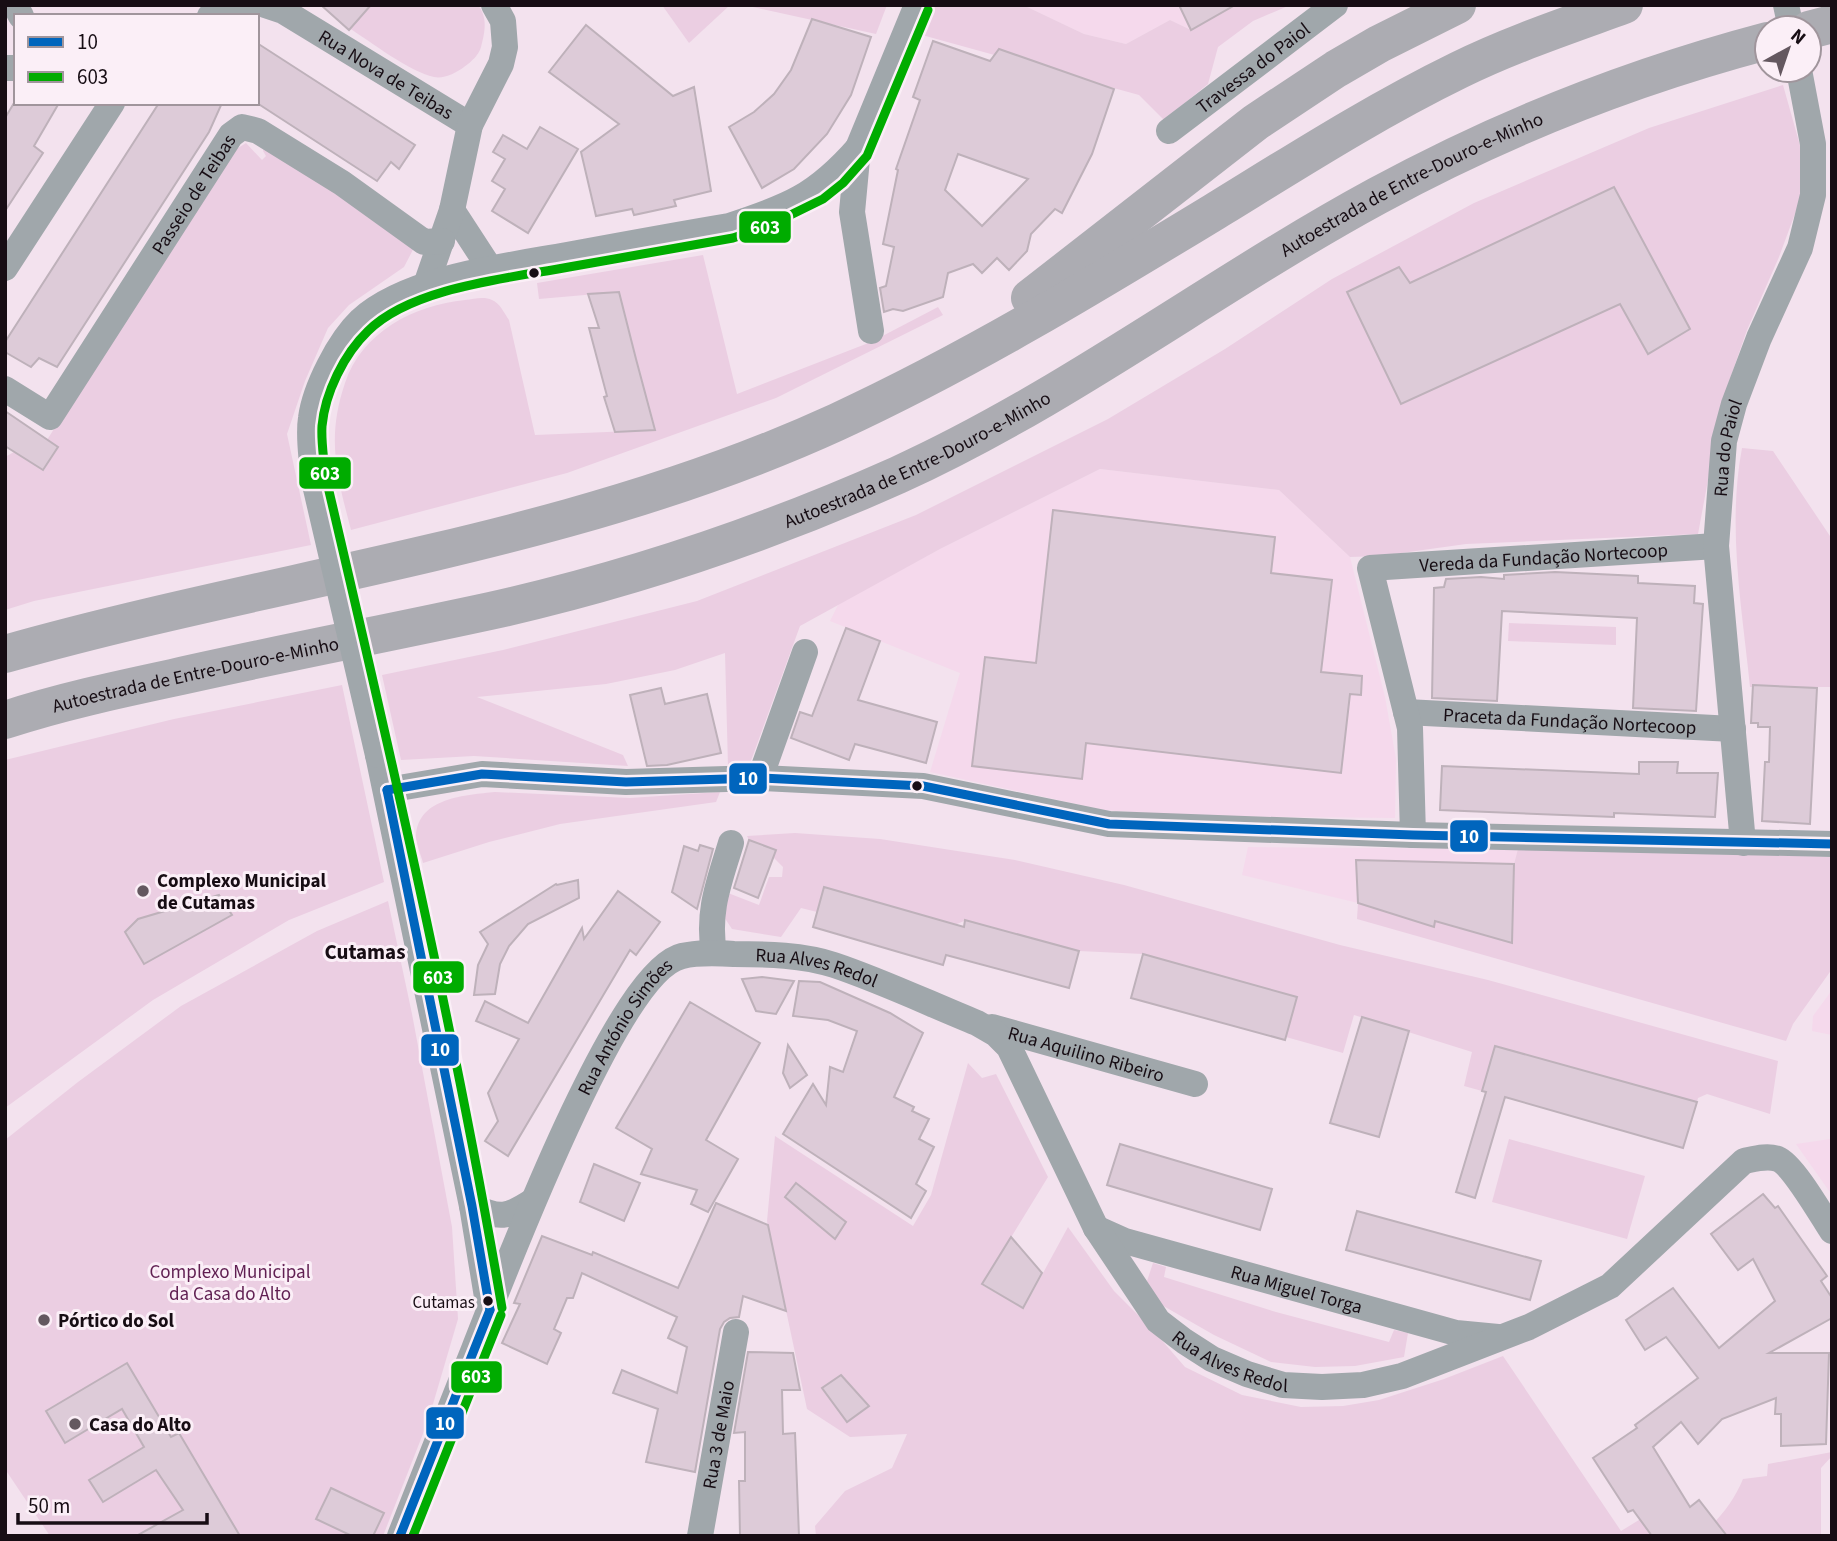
<svg xmlns="http://www.w3.org/2000/svg" width="1837" height="1541" viewBox="0 0 1837 1541" font-family="'Source Sans 3',sans-serif">
<rect width="100%" height="100%" fill="#f3e2ee"/>
<g fill="#f5d9ec">
<path d="M1023,5H1232L1191,30L1170,20L1126,44L1084,34Z"/>
<path d="M1100,469L1279,490L1350,557L1385,697L1396,759L1395,818L1188,816L1104,810L930,772L960,673L830,621L839,603L940,549Z"/>
<path d="M1248,847L1518,849L1514,864L1512,943L1435,921L1434,927L1358,903L1242,875Z"/>
<path d="M1832,990V1035L1812,1031L1813,1016Z"/>
<path d="M1832,1136V1195L1796,1144L1830,1139Z"/>
</g>
<g fill="#ebcee2">
<path d="M372,5H478C488,18 485,32 481,47C479,55 471,62 464,67C456,73 444,79 434,77C410,72 371,42 349,28Z"/>
<path d="M662,5H730L689,43Z"/>
<path d="M744,5H887L876,34Z"/>
<path d="M933,5H1023L1084,34L1126,44L1170,20L1191,30L1235,5L1288,6L1253,21L1218,47L1208,84L1164,120L1139,95L922,35Z"/>
<path d="M1783,85L1801,149L1803,192L1779,257L1747,330L1723,399L1698,534L1466,544L1380,556L1350,557L1279,490L1100,469L940,549L800,626L748,769L728,766L725,653L675,670L606,684L477,697L623,755L628,766L474,756L401,760L382,675L503,650L697,601L916,515L1108,419L1225,349L1332,279L1474,203L1649,128Z"/>
<path d="M246,143L262,160L266,156L263,151L265,143L418,240L404,267L349,305L328,328L305,381L287,434L311,545L34,601L5,610V457L14,452L44,470L58,448L47,440L227,155Z"/>
<path d="M703,255L737,394L871,342L938,307L943,315L776,398L567,473L351,530C337,476 326,439 345,383C362,332 414,305 465,300C474,299 484,296 492,300C500,303 504,313 509,320L535,435L655,430L619,292L539,299L537,283Z"/>
<path d="M1742,448L1773,451L1832,539V687H1750C1742,607 1727,527 1742,448Z"/>
<path d="M1509,623L1616,627V645L1508,641Z"/>
<path d="M342,685L384,882L289,920L153,1000L5,1108V760L174,719Z"/>
<path d="M495,792L630,798L720,792L716,802L560,824L489,842L423,863C421,855 416,844 416,836C418,797 467,795 495,792Z"/>
<path d="M795,833L880,839L1015,860L1124,885L1340,945L1488,980L1778,1061L1770,1114L1707,1094L1698,1098L1697,1102L1495,1046L1482,1091L1464,1086L1472,1052L1354,1015L1343,1053L1286,1037L1296,997L1143,954L1079,951L966,920L955,925L824,888L817,912L801,908L781,937L732,929L724,917L728,893L759,905L769,877H782L783,867L773,857L776,850L749,840L747,836Z"/>
<path d="M1518,849L1832,857V969L1793,1024L1786,1041L1357,919L1358,903L1434,927L1435,921L1514,864Z"/>
<path d="M388,901L412,1014L452,1227L458,1319L428,1421L383,1536H50L5,1469V1140L78,1082L181,1006L317,931Z"/>
<path d="M968,1063L982,1078L996,1074L1048,1177L982,1285L1024,1308L1068,1227L1114,1291L1152,1329L1185,1367L1242,1395L1301,1407L1343,1406L1379,1400L1444,1379L1503,1356L1621,1531L1670,1501L1672,1536H816L815,1526L845,1491L892,1468L907,1434L850,1437L807,1409L767,1221L775,1136L913,1226L931,1195Z"/>
<path d="M1509,1139L1645,1176L1627,1239L1492,1202Z"/>
<path d="M1153,1263L1166,1267L1164,1277L1276,1312L1389,1342L1394,1330L1408,1333L1404,1357L1355,1366L1315,1367L1271,1362L1214,1335L1160,1304L1147,1281Z"/>
<path d="M1832,1452V1456L1821,1468V1536H1700C1719,1520 1734,1501 1743,1479L1767,1476L1768,1464Z"/>
</g>
<g fill="#ddcbd8" stroke="#beb1ba" stroke-width="2" fill-rule="evenodd">
<path d="M321,5H371L349,30Z"/>
<path d="M1179,5H1235L1191,30Z"/>
<path d="M812,19L871,37L851,95L827,134L794,169L762,188L729,127L754,112L774,94L791,70Z"/>
<path d="M586,25L673,96L694,87L711,191L674,200L676,206L634,215L632,209L596,216L581,152L619,124L549,72Z"/>
<path d="M933,41L990,61L999,49L1114,89L1092,154L1062,213L1055,209L1031,234L1027,251L1009,270L997,258L982,273L973,264L948,273L943,297L903,311L893,309L884,312L880,288L886,286L894,247L883,244L898,170L896,169L920,100L913,97ZM958,154L1028,179L982,226L945,190Z"/>
<path d="M257,43L415,145L399,169L391,162L377,181L257,103Z"/>
<path d="M14,103H59L34,146L43,153L5,211V118Z"/>
<path d="M159,103H222L209,132L57,367L39,358L31,367L5,352V342Z"/>
<path d="M540,127L578,149L528,233L492,211L505,189L492,181L505,159L493,152L503,135L527,149Z"/>
<path d="M1614,187L1690,329L1648,354L1620,304L1401,404L1347,292L1399,267L1410,283Z"/>
<path d="M619,292L636,359L655,430L615,432L604,397L607,396L589,328H599L588,294Z"/>
<path d="M5,411L58,447L43,470L5,446Z"/>
<path d="M1053,510L1275,537L1271,573L1332,580L1321,672L1362,676L1361,695L1350,694L1341,773L1086,743L1082,779L972,766L985,657L1036,663Z"/>
<path d="M1555,572L1638,576V583L1695,586L1694,603L1703,604L1696,711L1633,708L1637,618L1502,611L1497,701L1432,698L1434,588L1444,587L1446,579L1481,577L1504,579V575Z"/>
<path d="M846,628L880,641L858,700L937,722L926,763L855,744L849,760L791,738L800,712L812,716Z"/>
<path d="M1753,685L1817,688L1810,824L1762,821L1765,762H1769L1770,727H1758V723H1751Z"/>
<path d="M661,688L665,704L707,694L721,753L667,765L647,766L630,695Z"/>
<path d="M1639,762H1678L1677,773H1718L1715,817L1614,813V817L1440,810L1442,766L1639,774Z"/>
<path d="M749,840L776,850L758,898L734,888Z"/>
<path d="M700,845L713,849L697,909L672,892L684,846L698,851Z"/>
<path d="M1356,860L1514,864L1512,943L1435,921L1434,927L1358,903Z"/>
<path d="M578,880L579,898L528,924L509,946L500,964L495,994L474,995L478,965L488,944L480,932L556,884L557,885Z"/>
<path d="M824,887L964,927L965,920L1079,951L1069,988L946,955L943,965L813,927Z"/>
<path d="M618,891L660,922L636,955L630,950L508,1156L485,1141L498,1121L488,1093L519,1039L476,1021L485,1001L528,1023L582,928L584,939Z"/>
<path d="M219,895L232,915L144,964L125,932L138,919Z"/>
<path d="M1143,954L1297,997L1285,1040L1131,998Z"/>
<path d="M762,977L794,981L776,1014L756,1011L742,979Z"/>
<path d="M799,981L820,982L890,1013L923,1033L894,1097L914,1107L912,1111L929,1119L919,1139L934,1147L916,1184L926,1191L911,1218L783,1134L813,1084L826,1105L830,1067L843,1072L857,1031L828,1020L793,1016Z"/>
<path d="M690,1002L760,1043L706,1140L738,1159L708,1212L691,1204L697,1190L641,1174L652,1149L616,1128Z"/>
<path d="M1362,1017L1409,1031L1379,1137L1330,1123Z"/>
<path d="M788,1045L807,1075L790,1088L783,1073Z"/>
<path d="M1495,1046L1697,1102L1683,1148L1505,1097L1475,1198L1456,1192L1486,1092L1482,1091Z"/>
<path d="M1120,1144L1272,1189L1260,1230L1107,1185Z"/>
<path d="M594,1164L640,1183L624,1221L580,1202Z"/>
<path d="M796,1183L846,1222L835,1239L785,1197Z"/>
<path d="M1763,1194L1775,1208L1778,1206L1827,1276L1821,1281L1832,1298V1318L1769,1353H1829L1826,1444L1781,1446V1414H1775L1776,1398L1722,1419L1698,1444L1681,1422L1653,1447L1690,1507L1699,1500L1727,1536H1652L1633,1510L1628,1512L1593,1458L1637,1428L1635,1425L1698,1378L1666,1337L1645,1350L1626,1320L1673,1288L1719,1348L1775,1301L1753,1259L1738,1270L1711,1234Z"/>
<path d="M716,1203L768,1225L786,1311L743,1296L739,1317L730,1318L724,1322L720,1329L695,1472L646,1462L658,1409L613,1393L622,1370L677,1393L687,1347L668,1338L677,1317L582,1273L573,1298H567L554,1329L561,1333L547,1364L502,1343L520,1304L514,1303L542,1236L592,1255L593,1252L678,1288Z"/>
<path d="M1357,1211L1541,1261L1530,1300L1346,1250Z"/>
<path d="M1011,1237L1042,1273L1023,1308L982,1284Z"/>
<path d="M748,1352L793,1353L800,1390H782L783,1434L795,1433L799,1536H740L739,1481H745V1432L734,1433Z"/>
<path d="M127,1363L171,1437L179,1433L240,1536H136L183,1510L156,1470L103,1502L89,1480L144,1447L122,1409L65,1443L46,1411Z"/>
<path d="M841,1375L869,1406L847,1422L822,1388Z"/>
<path d="M331,1488L384,1513L373,1536H352L316,1519Z"/>
</g>
<g fill="none" stroke-linecap="round" stroke-linejoin="round">
<g stroke="#a0a7ab" stroke-width="26">
<path d="M15,5L21,16"/>
<path id="s1" d="M265,5L283,11L470,125"/>
<path d="M1786,5L1791,28"/>
<path d="M210,16L251,5"/>
<path d="M5,68H16"/>
<path id="s2" d="M1169,131L1335,5"/>
<path d="M452,210L491,270"/>
<path d="M5,268L112,103"/>
<path d="M426,285L452,210L470,125L501,64L505,47L503,21L494,5"/>
<path d="M871,331L852,212L858,148L917,5"/>
<path id="s3" d="M5,389L50,417L231,135L242,127L258,131L342,183L424,242L442,241"/>
<path d="M313,476C312,457 308,437 311,418C315,388 339,341 361,320C407,278 506,266 567,255C621,245 675,235 729,226C788,207 816,196 858,148"/>
<path id="s4" d="M1406,712L1733,729"/>
<path d="M378,755L472,1206L489,1309"/>
<path d="M760,778L805,652"/>
<path d="M387,790L482,774L626,782L760,778L923,786L1109,824L1413,835L1832,844"/>
<path id="s5" d="M1413,835L1410,728L1370,568L1716,546"/>
<path id="s6" d="M1743,843L1716,546L1724,441L1734,404L1759,338L1800,248L1813,195V144L1799,70"/>
<path d="M714,953C707,911 719,883 731,843"/>
<path id="s7" d="M992,1027L1195,1084"/>
<path d="M472,1206C500,1219 507,1218 533,1201"/>
<path id="s8" d="M1096,1228L1125,1241L1456,1333L1498,1337"/>
<path id="s9" d="M400,1536C425,1473 449,1411 474,1349C501,1281 617,971 682,956C698,952 717,953 734,954C767,954 803,955 834,965C882,981 930,1004 977,1023L996,1034L1009,1047L1096,1228L1158,1321L1184,1341L1212,1359L1247,1374L1283,1385L1322,1387L1363,1385L1402,1376L1529,1327L1610,1286L1744,1161C1754,1159 1767,1155 1778,1159C1793,1165 1822,1216 1832,1231"/>
<path id="s10" d="M700,1536L736,1332"/>
</g>
<g stroke="#acacb2" stroke-width="38">
<path d="M1809,30L1832,24"/>
<path d="M1030,298L1256,122L1336,69L1379,44L1457,5"/>
<path d="M5,654C284,575 571,544 837,422C971,360 1097,283 1222,207C1300,159 1377,110 1459,70C1512,44 1569,25 1624,5"/>
<path id="s11" d="M5,720C60,702 116,690 172,678C278,654 384,634 490,611C629,580 768,533 898,475C1067,398 1215,284 1377,196C1500,129 1631,77 1767,41"/>
</g>
<path stroke="#a0a7ab" stroke-width="26" d="M313,476L378,755"/>
<g stroke="#fbeff7" stroke-width="14">
<g id="bus-1">
<path d="M387,790L482,774L626,782L760,778L923,786L1109,824L1413,835L1832,844"/>
<path d="M387,790L472,1206L490,1310"/>
<path d="M400,1536L490,1310"/>
</g>
</g>
<g stroke="#fbeff7" stroke-width="14">
<g id="bus-2">
<path d="M502,1308C454,1028 390,751 325,474C324,458 321,442 322,426C325,393 344,354 368,331C412,287 510,278 569,267C624,257 679,248 733,238L768,226L823,199L843,183L867,156L928,10"/>
<path d="M413,1536L501,1315"/>
</g>
</g>
<use href="#bus-1" stroke="#0065bd" stroke-width="9"/>
<use href="#bus-2" stroke="#00ac00" stroke-width="9"/>
</g>
<g fill="#170d14" stroke="#fbeff7" stroke-width="2.5">
<circle cx="534" cy="273" r="6"/>
<circle cx="917" cy="786" r="6"/>
<circle cx="488" cy="1301" r="6"/>
</g>
<g fill="#645860" stroke="#fbeff7" stroke-width="2.5">
<circle cx="143" cy="891" r="7"/>
<circle cx="44" cy="1320" r="7"/>
<circle cx="75" cy="1424" r="7"/>
</g>
<g text-anchor="middle" stroke-width="6" stroke-linejoin="round" paint-order="stroke">
<g font-size="17" fill="#170d14" stroke="#fbeff7" text-anchor="end">
<text x="475" y="1308">Cutamas</text>
</g>
<g font-size="19" fill="#170d14" stroke="#fbeff7">
<text dy="7" stroke="none"><textPath href="#s2" startOffset="105">Travessa do Paiol</textPath></text>
<text dy="7" stroke="none"><textPath href="#s1" startOffset="140">Rua Nova de Teibas</textPath></text>
<text dy="7" stroke="none"><textPath href="#s11" startOffset="1519">Autoestrada de Entre-Douro-e-Minho</textPath></text>
<text dy="7" stroke="none"><textPath href="#s3" startOffset="318">Passeio de Teibas</textPath></text>
<text dy="7" stroke="none"><textPath href="#s6" startOffset="397">Rua do Paiol</textPath></text>
<text dy="7" stroke="none"><textPath href="#s11" startOffset="952">Autoestrada de Entre-Douro-e-Minho</textPath></text>
<text dy="7" stroke="none"><textPath href="#s5" startOffset="446">Vereda da Fundação Nortecoop</textPath></text>
<text dy="7" stroke="none"><textPath href="#s11" startOffset="196">Autoestrada de Entre-Douro-e-Minho</textPath></text>
<text dy="7" stroke="none"><textPath href="#s4" startOffset="164">Praceta da Fundação Nortecoop</textPath></text>
<text dy="7" stroke="none"><textPath href="#s9" startOffset="788">Rua Alves Redol</textPath></text>
<text dy="7" stroke="none"><textPath href="#s9" startOffset="558">Rua António Simões</textPath></text>
<text dy="7" stroke="none"><textPath href="#s7" startOffset="98">Rua Aquilino Ribeiro</textPath></text>
<text dy="7" stroke="none"><textPath href="#s8" startOffset="210">Rua Miguel Torga</textPath></text>
<text dy="7" stroke="none"><textPath href="#s9" startOffset="1396">Rua Alves Redol</textPath></text>
<text dy="7" stroke="none"><textPath href="#s10" startOffset="103">Rua 3 de Maio</textPath></text>
</g>
<g font-size="19" font-weight="bold" fill="#170d14" stroke="#fbeff7" text-anchor="start">
<text x="157" y="887">Complexo Municipal<tspan x="157" dy="22">de Cutamas</tspan></text>
<text x="58" y="1327">Pórtico do Sol</text>
<text x="89" y="1431">Casa do Alto</text>
</g>
<g font-size="19" fill="#601f52" stroke="#fbeff7">
<text x="230" y="1278">Complexo Municipal<tspan x="230" dy="22">da Casa do Alto</tspan></text>
</g>
<g font-size="21" font-weight="bold" fill="#170d14" stroke="#fbeff7">
<text x="365" y="959">Cutamas</text>
</g>
</g>
<g stroke="#fbeff7" stroke-width="2.5">
<rect x="738" y="210" width="54" height="34" rx="7" fill="#00ac00"/>
<rect x="298" y="456" width="54" height="34" rx="7" fill="#00ac00"/>
<rect x="728" y="762" width="40" height="33" rx="7" fill="#0065bd"/>
<rect x="1449" y="819" width="40" height="34" rx="7" fill="#0065bd"/>
<rect x="412" y="960" width="53" height="34" rx="7" fill="#00ac00"/>
<rect x="420" y="1033" width="40" height="34" rx="7" fill="#0065bd"/>
<rect x="450" y="1360" width="53" height="34" rx="7" fill="#00ac00"/>
<rect x="425" y="1406" width="40" height="34" rx="7" fill="#0065bd"/>
</g>
<g font-size="19" text-anchor="middle" font-weight="bold" fill="#fff">
<text x="765" y="234">603</text>
<text x="325" y="480">603</text>
<text x="748" y="785">10</text>
<text x="1469" y="843">10</text>
<text x="438" y="984">603</text>
<text x="440" y="1056">10</text>
<text x="476" y="1383">603</text>
<text x="445" y="1430">10</text>
</g>
<rect width="1837" height="1541" fill="none" stroke="#170d14" stroke-width="14"/>
<rect x="14" y="14" width="245" height="91" fill="#fbeff7" stroke="#a0959c" stroke-width="2"/>
<rect x="28" y="37" width="35" height="10" fill="#0065bd" stroke="#a0959c" stroke-width="2"/>
<text x="77" y="49" font-size="21" fill="#170d14">10</text>
<rect x="28" y="72" width="35" height="10" fill="#00ac00" stroke="#a0959c" stroke-width="2"/>
<text x="77" y="84" font-size="21" fill="#170d14">603</text>
<g transform="translate(1788 49) rotate(40)"><circle r="33" fill="#fbeff7" stroke="#a0959c" stroke-width="2"/>
<path d="M0-5L12 26L0 18L-12 26Z" fill="#645860"/>
<text y="-10" font-size="19" font-weight="bold" text-anchor="middle" fill="#170d14">N</text>
</g>
<path d="M18 1513v10h189v-10" fill="none" stroke="#170d14" stroke-width="3.5"/>
<text x="28" y="1513" font-size="21" fill="#170d14" stroke="#fbeff7" stroke-width="5" paint-order="stroke">50 m</text>
</svg>
